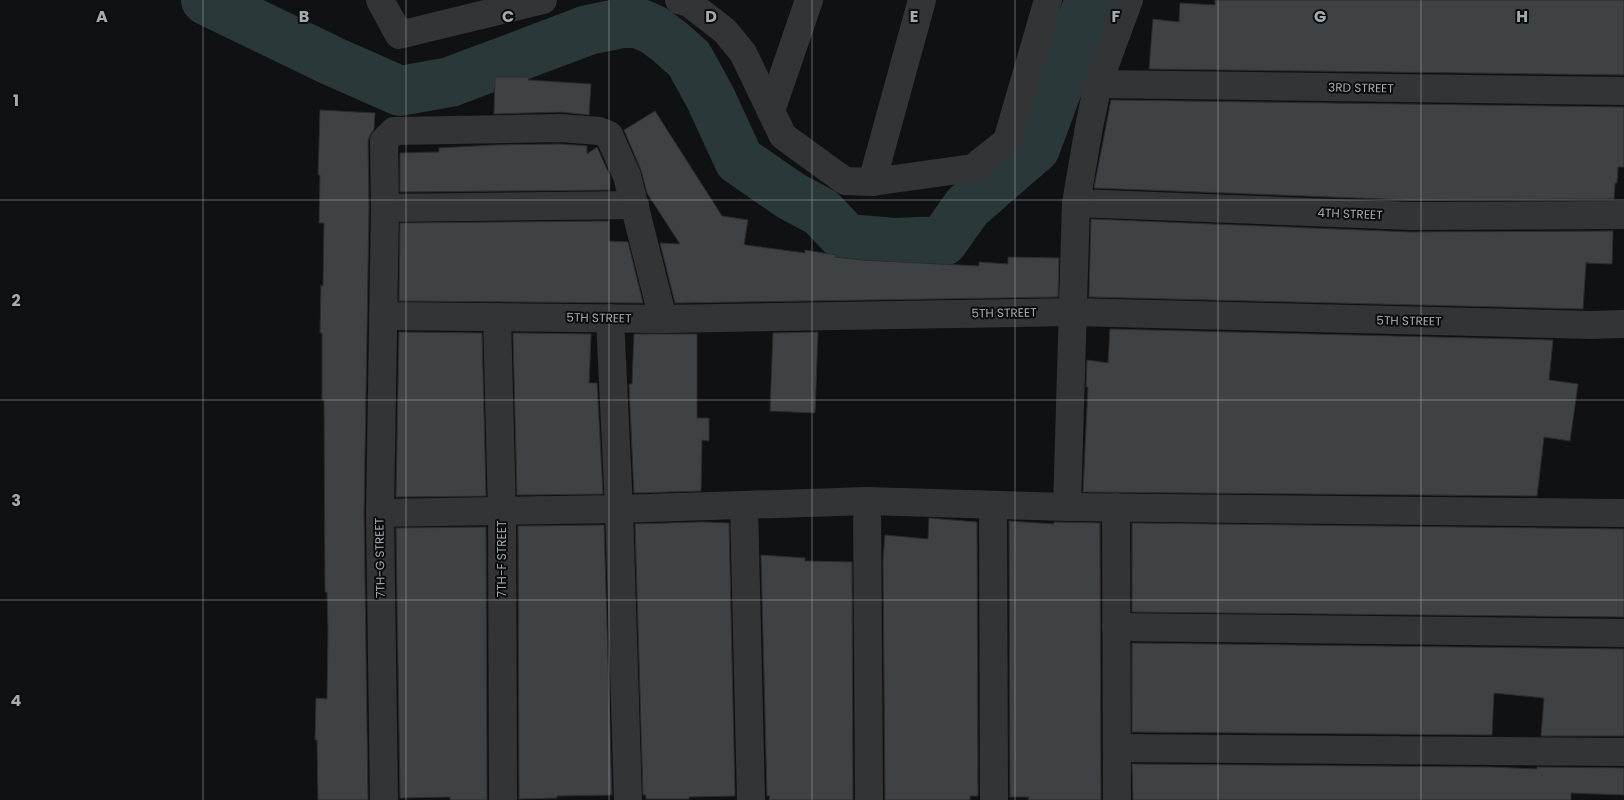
<svg xmlns="http://www.w3.org/2000/svg" width="1624" height="800" viewBox="0 0 1624 800" font-family="Poppins,sans-serif">
<rect width="100%" height="100%" fill="#101112"/>
<g fill="none" stroke-linecap="round" stroke-linejoin="round">
<path stroke="#2b3839" stroke-width="50" d="M206,0L332,61L400,91L450,82L588,30L622,23H638L654,30L670,42L689,59L710,97L739,160L791,196L821,212L847,239L894,243L943,241L967,207L1035,148L1090,0"/>
</g>
<g fill="#3f4245" stroke="#2b2c2d">
<path d="M1215,0H1624V75L1149,69L1153,19L1179,22L1180,3L1215,5Z"/>
<path d="M495,77H529L528,80L591,84L589,115L561,112L494,114Z"/>
<path d="M1111,100L1624,107V167H1618L1617,183H1615L1614,199L1411,200L1094,188Z"/>
<path d="M320,110L375,113L374,129L370,135L368,141L369,208L364,513L368,800H318L317,740H315L316,698L327,699L328,629L327,592H325L324,400H322V333H320L321,285L323,286L324,223H319L320,175H318Z"/>
<path d="M655,111L722,216L748,220L744,244L746,245L805,253V250L836,255L835,257L862,260L979,266V262L1008,264V257L1059,258L1058,297L675,303L660,243L680,244L647,193L641,170L624,130Z"/>
<path d="M561,144L587,146V154L597,147L610,176V190L400,192V153L439,152V148L494,145Z"/>
<path d="M1091,219L1410,232L1613,231L1612,264L1586,263L1583,309L1089,297Z"/>
<path d="M609,221V241L628,242L643,303L399,301L400,223Z"/>
<path d="M1110,329L1553,340L1549,380L1578,384L1570,441L1544,437L1537,496L1083,492L1088,387H1086L1087,360L1108,363Z"/>
<path d="M399,332L482,333L486,496L396,497Z"/>
<path d="M818,332L815,413L770,411L773,333Z"/>
<path d="M513,333L591,334L589,383H597L603,494L517,495Z"/>
<path d="M634,334H697V418H709V441L702,440L701,491L634,493L629,384H632Z"/>
<path d="M929,518L977,522L978,796H970V800H885L883,560L885,535L928,539Z"/>
<path d="M1009,521L1054,524V522L1100,523L1101,800H1028L1029,797H1010Z"/>
<path d="M701,522L729,523L735,796L689,797V799H646V795H643L635,524Z"/>
<path d="M1132,523L1624,529V617L1132,612Z"/>
<path d="M604,525L612,795L557,796V798L519,799L518,526Z"/>
<path d="M486,527L487,800H450V797L400,798L396,528Z"/>
<path d="M761,555L805,558V561L852,562L853,800H769L770,796H767Z"/>
<path d="M1132,643L1624,649V736H1541L1544,698L1494,693L1492,735L1132,732Z"/>
<path d="M1132,764L1490,767L1537,769V767L1624,768V795L1571,793V800H1133Z"/>
</g>
<g fill="none" stroke-linecap="round" stroke-linejoin="round">
<g stroke="#323436" stroke-width="28">
<path d="M380,0L399,35L543,0"/>
<path d="M679,0L689,3L725,31L743,53L783,136L845,181L872,182L973,168L1007,141L1048,0"/>
<path d="M1098,84L1624,91"/>
<path d="M771,111L809,0"/>
<path d="M872,182L922,0"/>
<path d="M1076,203L1411,216L1624,215"/>
<path d="M385,208L635,205"/>
<path d="M383,316L663,319L1073,312L1591,325L1624,324"/>
<path d="M497,317L502,512L503,800"/>
<path d="M610,318L619,509L628,800"/>
<path d="M867,501L869,800"/>
<path d="M744,505L751,800"/>
<path d="M993,505L994,800"/>
<path d="M1067,507L1076,203L1089,127L1098,84L1129,0"/>
<path d="M1116,507L1117,800"/>
<path d="M380,513L619,509L867,501L1067,507L1624,513"/>
<path d="M1116,627L1624,633"/>
<path d="M1117,748L1624,752"/>
<path d="M384,800L380,513L385,208L384,141L394,131L561,128L599,131L609,135L627,176L663,319"/>
</g>
</g>
<path fill="none" stroke="#a3acb1" stroke-width="1" stroke-opacity="0.55" d="M203,0V800M406,0V800M609,0V800M812,0V800M1015,0V800M1218,0V800M1421,0V800M0,200H1624M0,400H1624M0,600H1624"/>
<g text-anchor="middle" stroke-width="4" stroke-linejoin="round" paint-order="stroke">
<g font-size="12" fill="#a3acb1" stroke="#0b0c0d">
<text transform="translate(1361 88) rotate(1)" y="4">3RD STREET</text>
<text transform="translate(1350 214) rotate(2)" y="4">4TH STREET</text>
<text transform="translate(1004 313) rotate(-1)" y="4">5TH STREET</text>
<text transform="translate(599 318) rotate(1)" y="4">5TH STREET</text>
<text transform="translate(1409 321) rotate(1)" y="4">5TH STREET</text>
<text transform="translate(380 558) rotate(-91)" y="4">7TH-G STREET</text>
<text transform="translate(502 559) rotate(-90)" y="4">7TH-F STREET</text>
</g>
</g>
<g font-size="16" text-anchor="middle" font-weight="bold" fill="#a3acb1" stroke="#0b0c0d" stroke-width="4" stroke-linejoin="round" paint-order="stroke">
<text x="102" y="22">A</text>
<text x="304" y="22">B</text>
<text x="508" y="22">C</text>
<text x="711" y="22">D</text>
<text x="914" y="22">E</text>
<text x="1116" y="22">F</text>
<text x="1320" y="22">G</text>
<text x="1522" y="22">H</text>
<text x="16" y="106">1</text>
<text x="16" y="306">2</text>
<text x="16" y="506">3</text>
<text x="16" y="706">4</text>
</g>
</svg>
